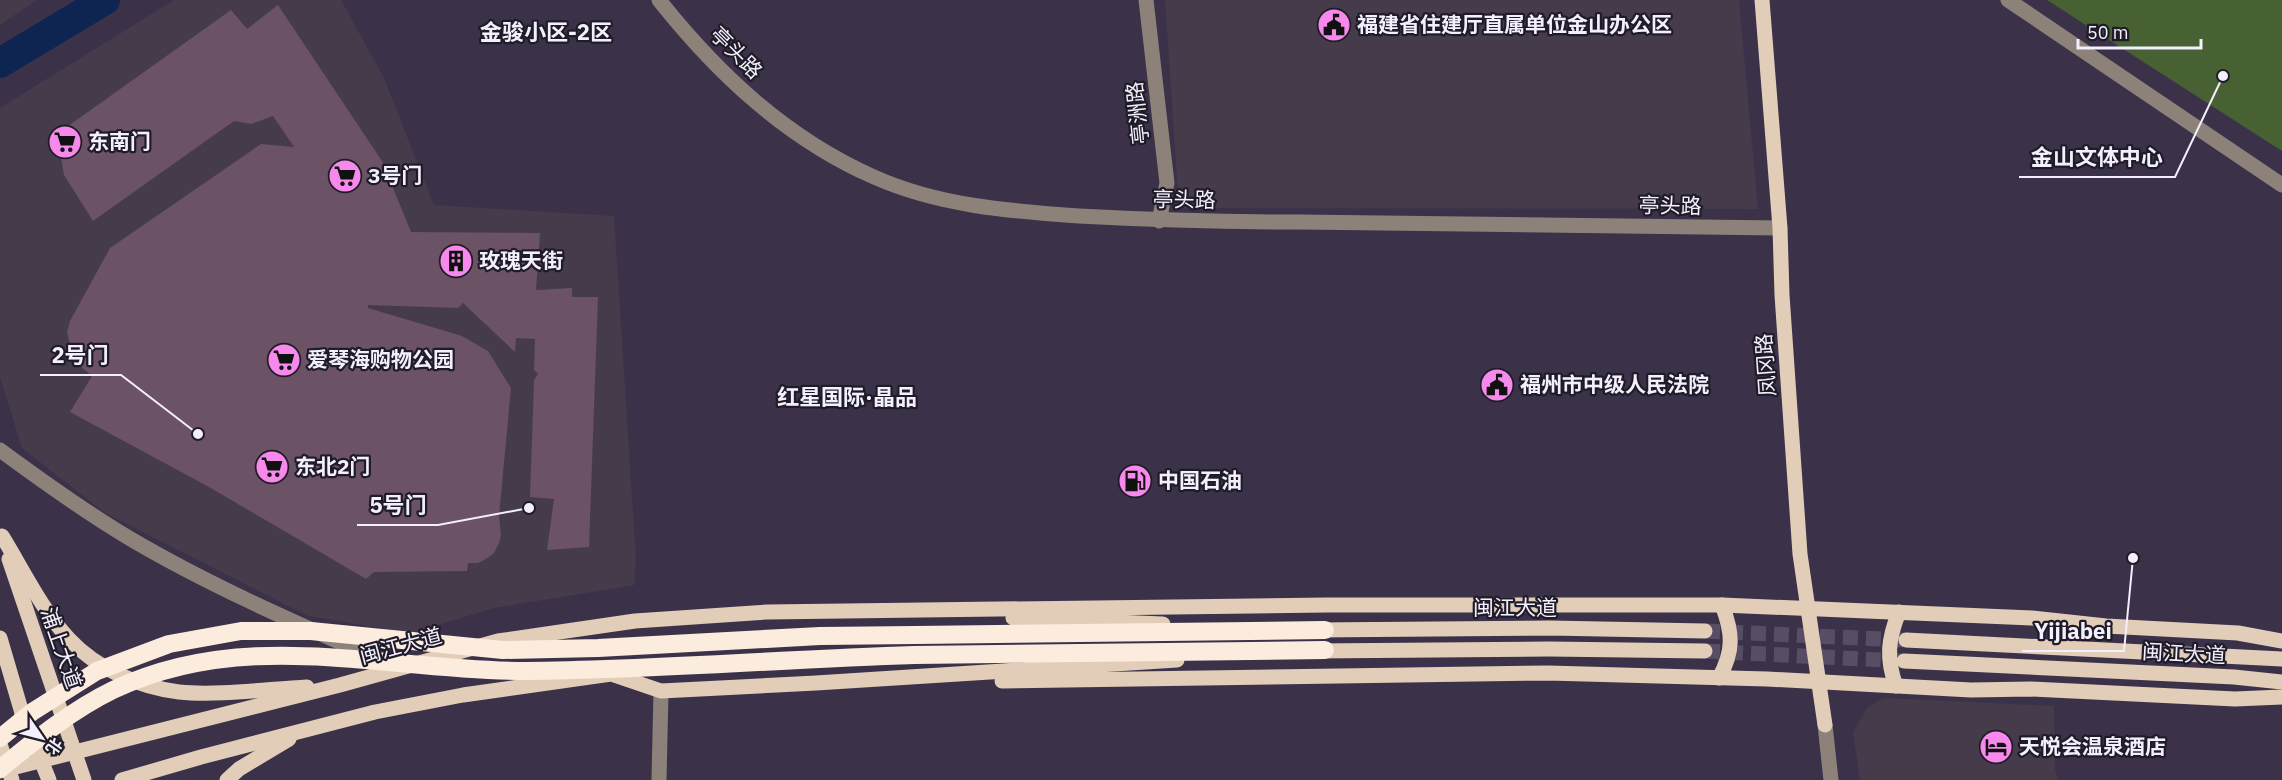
<svg xmlns="http://www.w3.org/2000/svg" width="2282" height="780" viewBox="0 0 2282 780" font-family="'IBM Plex Sans','Noto Sans SC',sans-serif">
<rect width="100%" height="100%" fill="#3b324a"/>
<g fill="#453b4b">
<path d="M0,0H37L0,25Z"/>
<path d="M174,0H341L384,78L434,205L614,216L636,560L634,585L494,608L411,633L308,616L105,513L22,448L0,377V108Z"/>
<path d="M1165,0H1739L1758,209L1179,208Z"/>
<path d="M1883,698L2054,706L2055,769L2058,780H1860L1853,732L1867,708Z"/>
</g>
<path fill="#476133" d="M2047,0H2282V151Z"/>
<g fill="none" stroke-linecap="round" stroke-linejoin="round">
<path stroke="#0e2451" stroke-width="30" d="M0,63L105,0"/>
</g>
<path fill="#6b5265" d="M278,5L382,161L411,232L540,233L536,290L572,288V297H598L589,547L547,550L554,499L530,497L534,380L538,374L534,370L535,339L516,338L515,352L463,303L458,308L368,305V308L462,336L488,351L511,388L499,516L501,535L499,543L494,553L486,559L478,563H468L467,571L374,572L366,579L209,487L70,412L92,376L78,364L72,354L67,332L70,321L110,248L261,144L294,147L273,116L251,124L234,121L93,221L64,175L57,134L231,10L247,29Z"/>
<g fill="none" stroke-linecap="round" stroke-linejoin="round">
<g stroke="#574e65" stroke-width="15" stroke-dasharray="15 8" stroke-linecap="butt">
<path d="M1705,631L1903,640"/>
<path d="M1705,651L1903,661"/>
</g>
<g stroke="#8d8279" stroke-width="15">
<path d="M659,0C718,74 786,138 874,177C939,206 1009,211 1079,216C1153,220 1226,222 1300,222C1460,224 1620,226 1780,228"/>
<path d="M1146,0L1167,183L1159,221"/>
<path d="M2008,0L2282,185"/>
<path d="M0,450C42,481 84,511 129,538C207,584 293,622 376,658"/>
<path d="M1825,725L1831,780"/>
<path d="M659,780L661,691"/>
</g>
<g stroke="#e2cdb9" stroke-width="15">
<path d="M1762,0L1780,228L1782,295L1800,554L1825,725"/>
<path d="M2,536C23,570 42,610 69,639C97,669 139,687 179,692C216,696 268,689 307,687"/>
<path d="M9,559L84,780"/>
<path d="M1013,618L1163,624"/>
<path d="M1315,630L1550,628L1705,631"/>
<path d="M0,638L22,713"/>
<path d="M1906,640L2282,659"/>
<path d="M1315,651L1549,649L1705,651"/>
<path d="M1904,661L2234,677L2282,682"/>
<path d="M1719,678C1734,651 1733,633 1722,605"/>
<path d="M1002,681L1548,673L1767,679L1971,690L2031,689L2235,699L2282,697"/>
<path d="M1896,686C1886,659 1888,639 1899,612"/>
<path d="M0,771L340,685L498,641L635,621L767,612L1327,605H1722L2032,618L2106,626L2238,633L2282,641"/>
<path d="M122,780L201,757L375,712L463,695L611,674L661,691L816,683L1177,660"/>
<path d="M227,780L239,769L289,739"/>
</g>
<g stroke="#fcecde" stroke-width="18">
<path d="M915,635L1325,630"/>
<path d="M914,655L1325,650"/>
</g>
<g stroke="#e2cdb9" stroke-width="15">
<path d="M22,713L49,780"/>
<path d="M0,744L12,780"/>
</g>
<g stroke="#fcecde" stroke-width="18">
<path d="M0,738L32,712L97,671L169,644L241,631H311L503,650L598,648L820,636L915,635"/>
<path d="M0,769C35,740 72,710 113,690C247,626 385,671 525,671C655,670 784,659 914,655"/>
</g>
</g>
<defs>
<g id="civic-disc" transform="scale(1.725)"><circle r="9.5" fill="#f788ec" stroke="#201c27"/><path d="M-.6-6.5H3V-4.5H.6V-3L4-1V1h2V6H-6V1h2V-1L-.6-3ZM-1.2 2.5V6h2.4V2.5Z" fill="#111"/></g>
<g id="supermarket-disc" transform="scale(1.725)"><circle r="9.5" fill="#f788ec" stroke="#201c27"/><path d="M-6-5.5h2.5l.6 2H6L4.5 2H-2.5L-4.4-4H-6ZM-1.5 3.2a1.3 1.3 0 1 0 .1 0ZM3 3.2a1.3 1.3 0 1 0 .1 0Z" fill="#111"/></g>
<g id="building-disc" transform="scale(1.725)"><circle r="9.5" fill="#f788ec" stroke="#201c27"/><path d="M-4-6H4V6H1V3H-1V6H-4ZM-2.5-4.3h1.7v1.8h-1.7ZM.8-4.3h1.7v1.8H.8ZM-2.5-1h1.7V.8h-1.7ZM.8-1h1.7V.8H.8Z" fill="#111"/></g>
<g id="fuel-disc" transform="scale(1.725)"><circle r="9.5" fill="#f788ec" stroke="#201c27"/><path d="M-5.5-6h7V0h2V4h1.3V-2.5L3-4.5l.8-.8L6-3V5H2.5V1h-1V6h-7ZM-4.2-4.7v3.2H.2V-4.7Z" fill="#111"/></g>
<g id="hotel-disc" transform="scale(1.725)"><circle r="9.5" fill="#f788ec" stroke="#201c27"/><path d="M-6-4.5h1.5V1H6V5H4.5V3h-9V5H-6ZM-4 0a1.8 1.8 0 1 1 3.6 0ZM.5 0V-2.5h3Q6-2.5 6 0Z" fill="#111"/></g>
</defs>
<g fill-rule="evenodd">
<use href="#civic-disc" x="1334" y="25"/>
<use href="#supermarket-disc" x="65" y="142"/>
<use href="#supermarket-disc" x="345" y="176"/>
<use href="#building-disc" x="456" y="261"/>
<use href="#supermarket-disc" x="284" y="360"/>
<use href="#civic-disc" x="1497" y="385"/>
<use href="#supermarket-disc" x="272" y="467"/>
<use href="#fuel-disc" x="1135" y="481"/>
<use href="#hotel-disc" x="1996" y="747"/>
</g>
<g text-anchor="middle" stroke-width="4.5" stroke-linejoin="round" paint-order="stroke">
<g font-size="21" font-weight="bold" fill="#f4effe" stroke="#201c27" text-anchor="start">
<text x="1357" y="32">福建省住建厅直属单位金山办公区</text>
<text x="88" y="149">东南门</text>
<text x="368" y="183">3号门</text>
<text x="479" y="268">玫瑰天街</text>
<text x="307" y="367">爱琴海购物公园</text>
<text x="1520" y="392">福州市中级人民法院</text>
<text x="295" y="474">东北2门</text>
<text x="1158" y="488">中国石油</text>
<text x="2019" y="754">天悦会温泉酒店</text>
</g>
<g font-size="21" fill="#f4effe" stroke="#201c27">
<text transform="translate(736 53) rotate(45)" y="7">亭头路</text>
<text transform="translate(1138 113) rotate(-96)" y="7">亭洲路</text>
<text transform="translate(1184 200) rotate(1)" y="7">亭头路</text>
<text transform="translate(1670 206) rotate(1)" y="7">亭头路</text>
<text transform="translate(1766 365) rotate(-94)" y="7">凤冈路</text>
<text x="1515" y="615">闽江大道</text>
<text transform="translate(401 646) rotate(-15)" y="7">闽江大道</text>
<text transform="translate(61 648) rotate(71)" y="7">浦上大道</text>
<text transform="translate(2184 654) rotate(3)" y="7">闽江大道</text>
</g>
<g font-size="22" font-weight="bold" fill="#f4effe" stroke="#201c27">
<text x="546" y="40">金骏小区-2区</text>
<text x="847" y="405">红星国际·晶品</text>
</g>
</g>
<path fill="none" stroke="#f4effe" stroke-width="2" d="M2223 76L2175 177H2019M198 434L121 375H40M529 508L438 525H357M2133 558L2124 651H2022"/>
<g fill="#f4effe" stroke="#201c27" stroke-width="2">
<circle cx="2223" cy="76" r="6"/>
<circle cx="198" cy="434" r="6"/>
<circle cx="529" cy="508" r="6"/>
<circle cx="2133" cy="558" r="6"/>
</g>
<g font-size="22" text-anchor="middle" font-weight="bold" fill="#f4effe" stroke="#201c27" stroke-width="4.5" stroke-linejoin="round" paint-order="stroke">
<text x="2097" y="165">金山文体中心</text>
<text x="80" y="363">2号门</text>
<text x="398" y="513">5号门</text>
<text x="2073" y="639">Yijiabei</text>
</g>
<g transform="translate(42 738) rotate(125)" stroke="#201c27" stroke-width="4.5" paint-order="stroke">
<path d="M0-4.5L10 22L0 15L-10 22Z" fill="#f4effe"/>
<text y="-9" font-size="16" font-weight="bold" text-anchor="middle" fill="#f4effe">北</text>
</g>
<path d="M2078 39v9h123v-9" fill="none" stroke="#f4effe" stroke-width="3"/>
<text x="2087" y="39" font-size="18" fill="#f4effe" stroke="#201c27" stroke-width="4.5" paint-order="stroke">50 m</text>
</svg>
